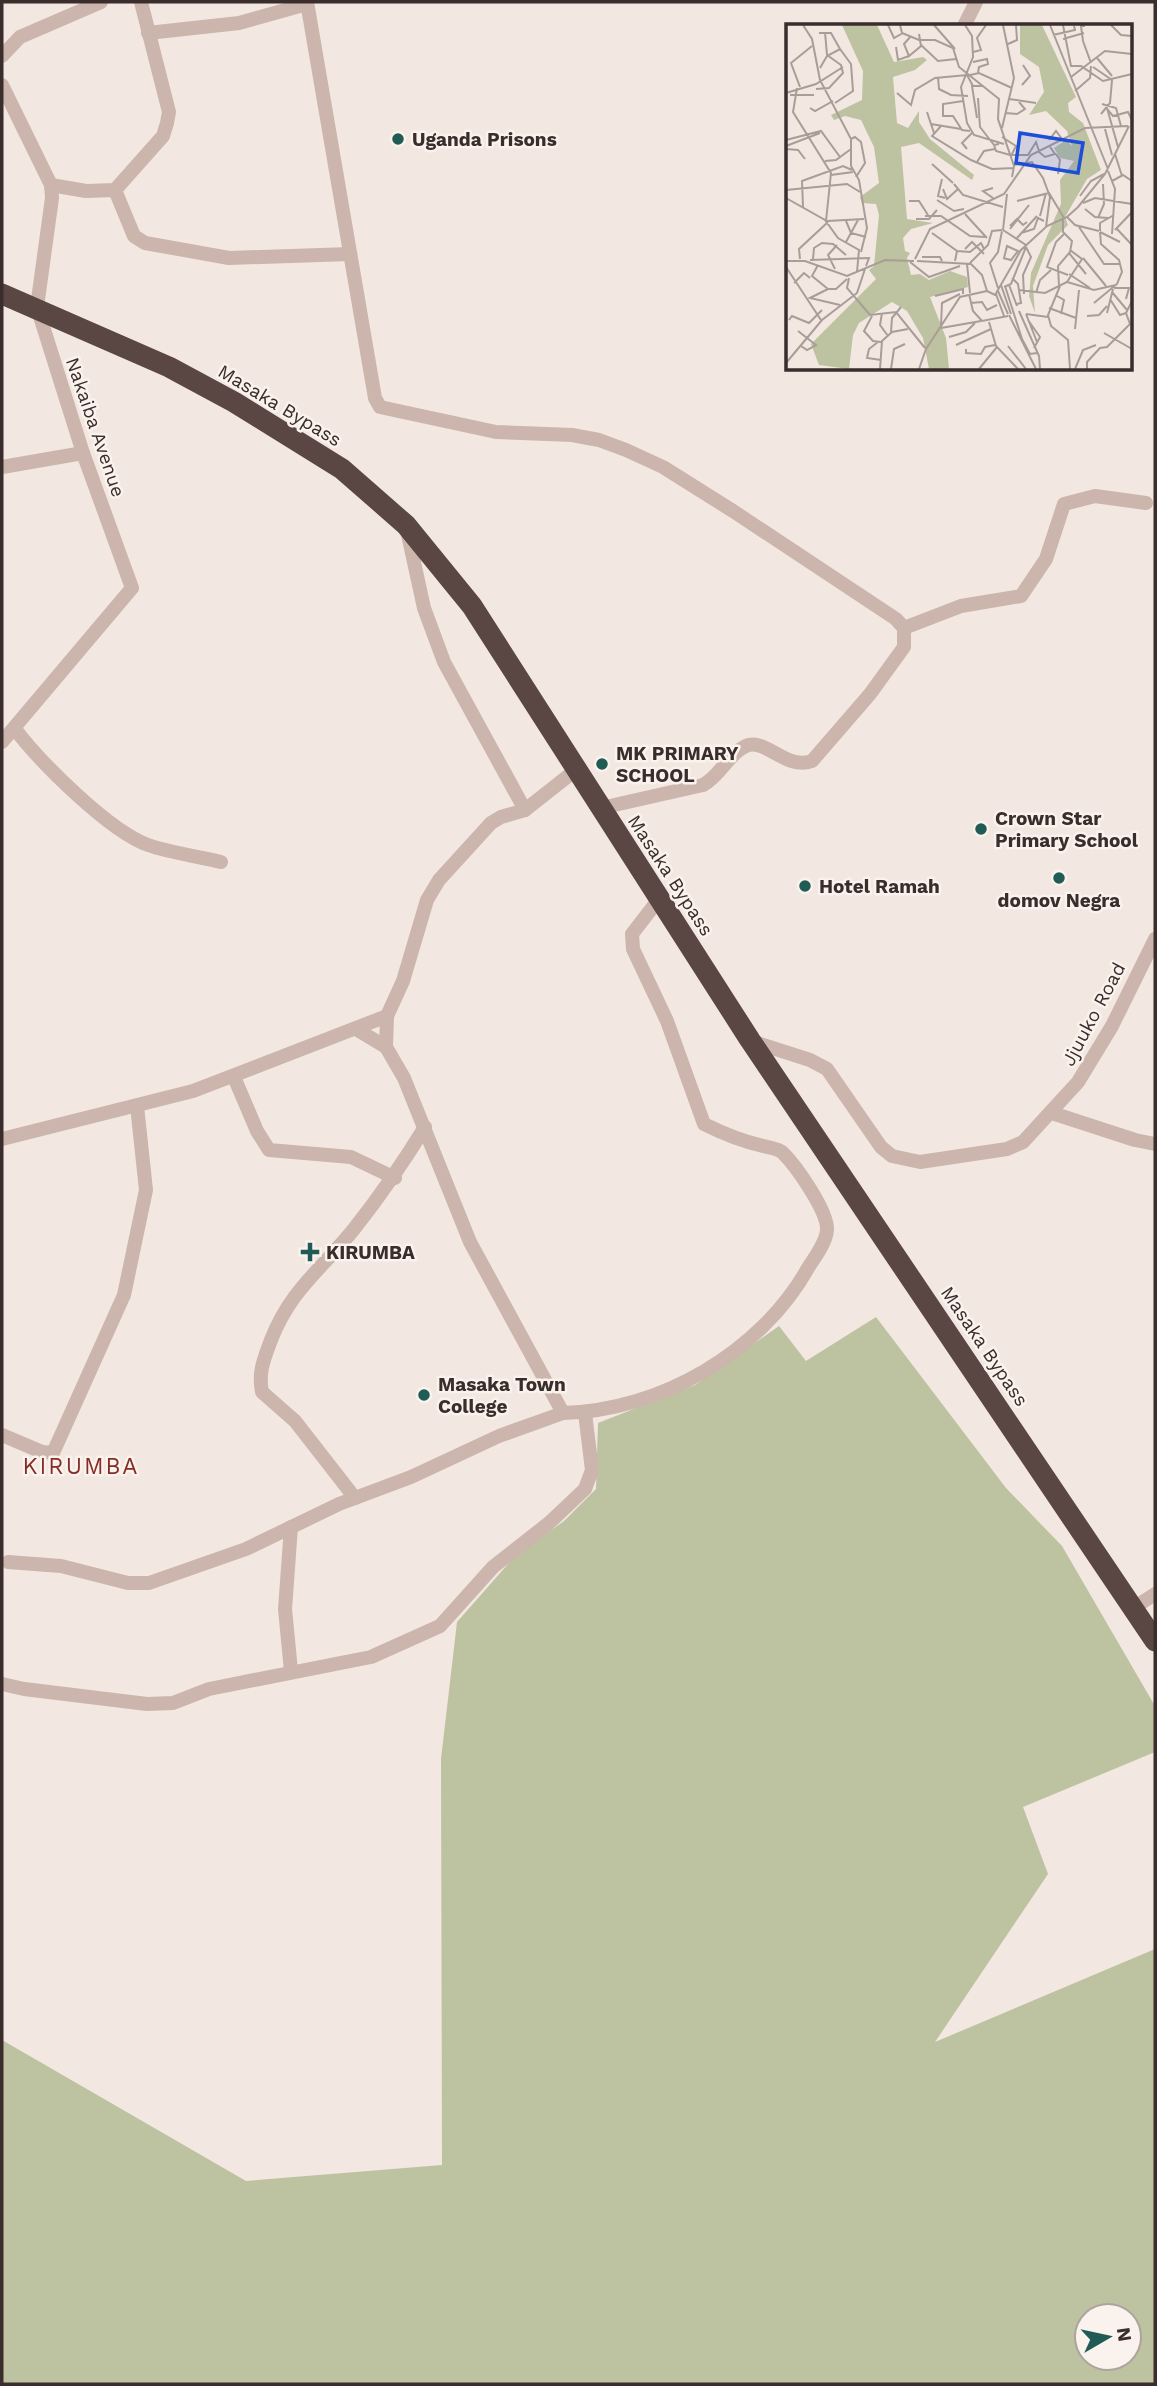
<svg xmlns="http://www.w3.org/2000/svg" width="1157" height="2386" viewBox="0 0 1157 2386" font-family="'Work Sans',sans-serif">
<rect width="100%" height="100%" fill="#f3e7e1"/>
<path fill="#bdc2a0" fill-rule="evenodd" d="M876,1317L1006,1488L1062,1546L1155,1706V1752L1023,1807L1048,1874L935,2042L1155,1949V2384H2V2040L246,2181L442,2165L441,1759L457,1622L515,1556L564,1521L596,1489L598,1423L695,1385L779,1326L806,1361ZM1087,2316H1129V2358H1087Z"/>
<g fill="none" stroke-linecap="round" stroke-linejoin="round">
<g stroke="#cbb5ac" stroke-width="14">
<path d="M307,2L375,398L380,407L496,432L572,435L599,440L626,450L663,467L733,511L896,619L904,628V647L870,694L812,761C785,771 764,735 744,747C728,755 720,776 703,785L601,808"/>
<path d="M964,26L976,2"/>
<path d="M148,33L239,23L307,4"/>
<path d="M2,56L20,37L101,2"/>
<path d="M2,85L51,185L52,198L37,307L83,453L132,588L2,742"/>
<path d="M51,185L86,191L115,190L163,136L167,123L169,112L141,2"/>
<path d="M115,190L134,236L145,243L229,258L350,254"/>
<path d="M2,467L83,453"/>
<path d="M407,530L424,608L444,662L525,810"/>
<path d="M904,628L961,606L1021,596L1046,559L1064,504L1095,496L1146,503"/>
<path d="M15,729C40,762 109,831 148,845C171,853 197,856 221,862"/>
<path d="M577,769L525,810L501,817L491,823L439,880L427,900L403,981L387,1016L386,1047L404,1078L470,1242L563,1413C660,1411 761,1352 808,1268C815,1257 826,1243 827,1230C828,1211 796,1166 783,1153C778,1148 770,1148 763,1146C741,1141 724,1134 704,1124L667,1021L633,949L632,934L659,899"/>
<path d="M356,1029L386,1047"/>
<path d="M751,1041L810,1060L827,1069L881,1147L892,1156L920,1162L1007,1149L1023,1142L1078,1082L1112,1026L1155,939"/>
<path d="M234,1077L257,1131L269,1150L351,1157L395,1178"/>
<path d="M1052,1113L1135,1140L1155,1144"/>
<path d="M2,1139L193,1091L387,1016"/>
<path d="M2,1435L42,1452L53,1453L124,1295L146,1190L137,1106"/>
<path d="M355,1498L295,1421L262,1392C258,1372 264,1359 271,1340C291,1289 321,1270 354,1229C380,1196 403,1163 425,1127"/>
<path d="M8,1562L61,1566L128,1583H149L246,1549L339,1504L411,1477L499,1436L563,1413"/>
<path d="M1132,1609L1155,1594"/>
<path d="M291,1671L285,1609L291,1527"/>
<path d="M2,1684L24,1689L147,1704L173,1703L209,1689L371,1657L440,1626L493,1567L549,1523L585,1489L592,1470L585,1413"/>
</g>
<path stroke="#5a4642" stroke-width="21" d="M2,294L169,367L234,402L342,469L406,525L472,606L750,1040L1155,1641"/>
</g>
<g fill="#215b55" stroke="#faf2ed" stroke-width="2.5">
<circle cx="398" cy="139" r="7"/>
<circle cx="602" cy="764" r="7"/>
<circle cx="981" cy="829" r="7"/>
<circle cx="1059" cy="878" r="7"/>
<circle cx="805" cy="886" r="7"/>
<path d="M306.5 1241.5h7v7h7v7h-7v7h-7v-7h-7v-7h7z"/>
<circle cx="424" cy="1395" r="7"/>
</g>
<g text-anchor="middle" stroke-width="5" stroke-linejoin="round" paint-order="stroke">
<g font-size="19" font-weight="bold" fill="#3a2d2b" stroke="#faf2ed" text-anchor="start">
<text x="412" y="146">Uganda Prisons</text>
<text x="616" y="760">MK PRIMARY<tspan x="616" dy="22">SCHOOL</tspan></text>
<text x="995" y="825">Crown Star<tspan x="995" dy="22">Primary School</tspan></text>
<text x="819" y="893">Hotel Ramah</text>
<text x="1059" y="907" text-anchor="middle">domov Negra</text>
<text x="326" y="1259">KIRUMBA</text>
<text x="438" y="1391">Masaka Town<tspan x="438" dy="22">College</tspan></text>
</g>
<g font-size="19" fill="#3a2d2b" stroke="#faf2ed">
<text transform="translate(280 405) rotate(31)" y="7">Masaka Bypass</text>
<text transform="translate(96 427) rotate(71)" y="7">Nakaiba Avenue</text>
<text transform="translate(671 875) rotate(57)" y="7">Masaka Bypass</text>
<text transform="translate(1093 1014) rotate(-62)" y="7">Jjuuko Road</text>
<text transform="translate(985 1346) rotate(56)" y="7">Masaka Bypass</text>
</g>
<g font-size="23" letter-spacing="2" fill="#872c25" stroke="#faf2ed">
<text x="81" y="1474">KIRUMBA</text>
</g>
</g>
<g transform="translate(786 24)">
<rect width="346" height="346" fill="#f3e7e1"/>
<path d="M56,1H91L108,38L137,33L141,36L129,46L107,53L111,99L122,104L133,87V98L144,115L188,151L186,156L133,119L115,123L121,195L147,199L125,205L117,214L119,227L124,229L121,234L125,251L134,250L143,256L164,247L181,253L182,263L144,273L160,314L163,345H143L137,314L121,287L106,278L73,299L67,311L63,345L33,341L25,320L90,255L83,246L88,242L93,191L90,180L76,179L74,173L93,159L88,123L75,96L59,92L48,96L45,91L76,76L77,47ZM234,1H256L290,73L282,79L283,88L297,99L315,146L301,155L279,193L282,201L262,221L247,262L249,289L243,272L245,249L275,180L274,156L288,137L274,134L268,124L280,116L286,122L281,107L260,87L243,91L258,68L253,43L234,30Z" fill="#bdc2a0"/>
<path fill="none" stroke="#a99d98" stroke-width="2" d="M17,1L26,15L34,56L65,115V142L73,156L81,204L75,228M102,1L108,14L117,9M114,1L116,9L133,16H149L167,24L173,43L213,75L212,95L228,142L226,153M148,1L169,25M179,1L186,12L187,33L175,63L181,99L188,111L218,120M264,1L322,145M277,1L285,42H295L317,57L346,50M325,1L335,11L346,12M299,2H295L297,17L305,39M39,8L41,31M33,9H45L54,25M267,11L289,6L288,2M125,12L118,20L123,32L135,22L133,10M277,15L298,9M222,20L231,16L230,1M135,21L152,37L170,35M110,23L112,36L123,32M187,28L195,26L191,14L200,1M311,34L326,52M187,38L201,35L202,40L193,43L192,49M307,43L326,56L324,79L315,90M34,44L41,32L54,25L65,40L67,67L49,79M184,51L193,49L226,64M152,53L153,65L165,71L182,72M285,53L319,27L346,30M236,61L244,52L237,41M14,63L5,39L26,22M11,64L7,88L45,149L40,197M30,65L43,64L57,49L55,41L41,31M289,67L304,54L305,42M0,69L30,60L57,43M111,69L125,81L129,66L149,54L181,51L187,62M4,71H28M192,74L194,103L208,121M223,75L250,79M177,77L157,80V92H167L176,106L184,107M316,80L330,84L335,102M24,84L29,87L47,77M321,84L332,123M321,85L327,92L342,88L346,96M141,88L148,109M220,89L231,90L239,85L233,78M191,94L186,62H197M145,100L175,105M155,102L146,112L185,136L206,145L228,144M216,104L228,54L217,1M319,105L326,131M216,113L230,122L225,132M65,115L69,113L75,118L79,139L70,153M0,116L35,107L54,133M263,116L270,107L276,115M213,120L208,121L210,127L224,131H242L250,118L253,127M0,122L34,109M0,125L12,126L19,135M181,125L176,119L186,109M253,128L259,133L269,130L264,123M270,130L274,136L272,150M329,130L336,152M39,137L50,136L65,125M191,138L198,127L209,125M146,140L167,159M228,141L246,138L257,154L264,173L260,203M322,147L329,165L326,210M45,151L67,148M156,155L152,172L159,174M326,157L337,151L346,157M168,160L177,171L217,183M207,164L197,167L207,174M157,165L161,175L172,165M0,166L61,160L74,168M294,172L305,157L318,150M0,174L39,196L52,214L73,226L71,248M151,176L168,187L178,185M123,177H133L142,191M231,177L263,169L278,194M297,179L309,174L346,180M17,183L16,157L57,142L66,146M299,185L309,193L322,194M179,190L201,214M139,192H155L184,212L199,213M254,192L260,169M281,193L289,201L313,207M312,194L318,180L317,160M130,195H143L151,186M277,195V208L286,217L284,228L272,242L273,262L281,258M41,197L78,195M60,197L65,209L80,213M224,202L231,195L237,201L241,198M293,203L318,240H334M224,205L243,181M331,205L346,221M217,206L221,170M217,206L240,221M329,206L346,188M314,207V199L328,191M314,208L334,218M146,209L171,227L169,237M235,209L248,205L252,194L258,197M278,210L270,218L261,243L282,251M231,214L251,192M60,218L72,196M179,225L186,218L198,230M284,226L296,235L281,258L308,266L330,261M171,227L184,228L195,219L198,225M283,229L300,250M136,233H154L156,237M217,234L225,236L232,227L221,222L218,234M297,234L320,262M14,235L13,225L42,198M27,235L28,224L36,219L47,220L60,231M129,235L144,205L218,170L245,131L299,104L342,102M24,236L83,234L80,242M0,237H19L61,252L99,236L128,237M131,237L185,240L196,251L201,267L174,273L140,325L133,345M124,238L143,253L174,242M184,239L202,221L206,207L216,206M181,240L184,269M32,241L26,252L42,265H50L61,255M0,243L35,296M49,245L42,231L51,221M283,250L304,264M63,254L61,264L84,291L110,288L139,324M226,254L232,260L235,279L231,280M8,259L18,249L24,254M215,261L225,290M223,261L231,282M219,262L236,315L244,330L251,329M274,262L262,291L265,302L282,316L284,345M218,263L225,260L240,223M212,264L204,239L212,228L216,207M328,264H343L340,275M42,265L24,274L54,281M233,266L259,269L273,262M201,267L209,271L235,226L261,202L281,193L292,183L319,150L343,102M212,267L222,290M326,268L341,286M250,269L254,256L265,246M183,270L187,287L196,297L222,292M210,270L218,292M238,270L237,251L245,233L240,223M149,272L177,265V270M271,272L278,276L275,290M324,275L334,291L340,289M185,279L196,278L201,286L211,281M308,279L331,260L336,248L333,236L315,220L314,208M263,284L290,294M233,287L253,332L254,345M96,289L94,301L102,312M321,289L327,265M240,290L251,318M240,290L262,293M223,291L250,345M86,292L78,307L87,317L95,318M301,292L313,291L321,282M3,296L6,292L23,299L36,286M242,296L254,313L248,324M203,298L210,322L232,345M155,301L156,279L174,270M155,304L195,297M289,305L293,266M12,307L30,321L21,326L15,322M105,308L106,294L115,283M318,309L346,325M163,313L180,308L189,299M92,318L83,325L81,334L95,336M170,321L205,305M222,322L240,345M180,325V329L195,330L199,323L209,321M0,339L36,296L71,269L79,245M94,345L96,317L106,308L122,305M105,345L108,325L119,320M193,345L211,323M289,345L297,326L310,321M301,345V338L314,324L321,323L344,300L340,289L346,277"/>
<path fill="#1d4ed8" fill-opacity="0.15" stroke="#1d4ed8" stroke-width="3.5" d="M234,109L297,119L292,149L230,139Z"/>
<rect width="346" height="346" fill="none" stroke="#3a2d2b" stroke-width="3.5"/>
</g>
<rect width="1157" height="2386" fill="none" stroke="#3a2d2b" stroke-width="7"/>
<g transform="translate(1108 2337) rotate(81)"><circle r="33" fill="#faf2ed" stroke="#ada39f" stroke-width="2"/>
<path d="M0-5L12 26L0 18L-12 26Z" fill="#215b55"/>
<text y="-10" font-size="19" font-weight="bold" text-anchor="middle" fill="#3a2d2b">N</text>
</g>
</svg>
